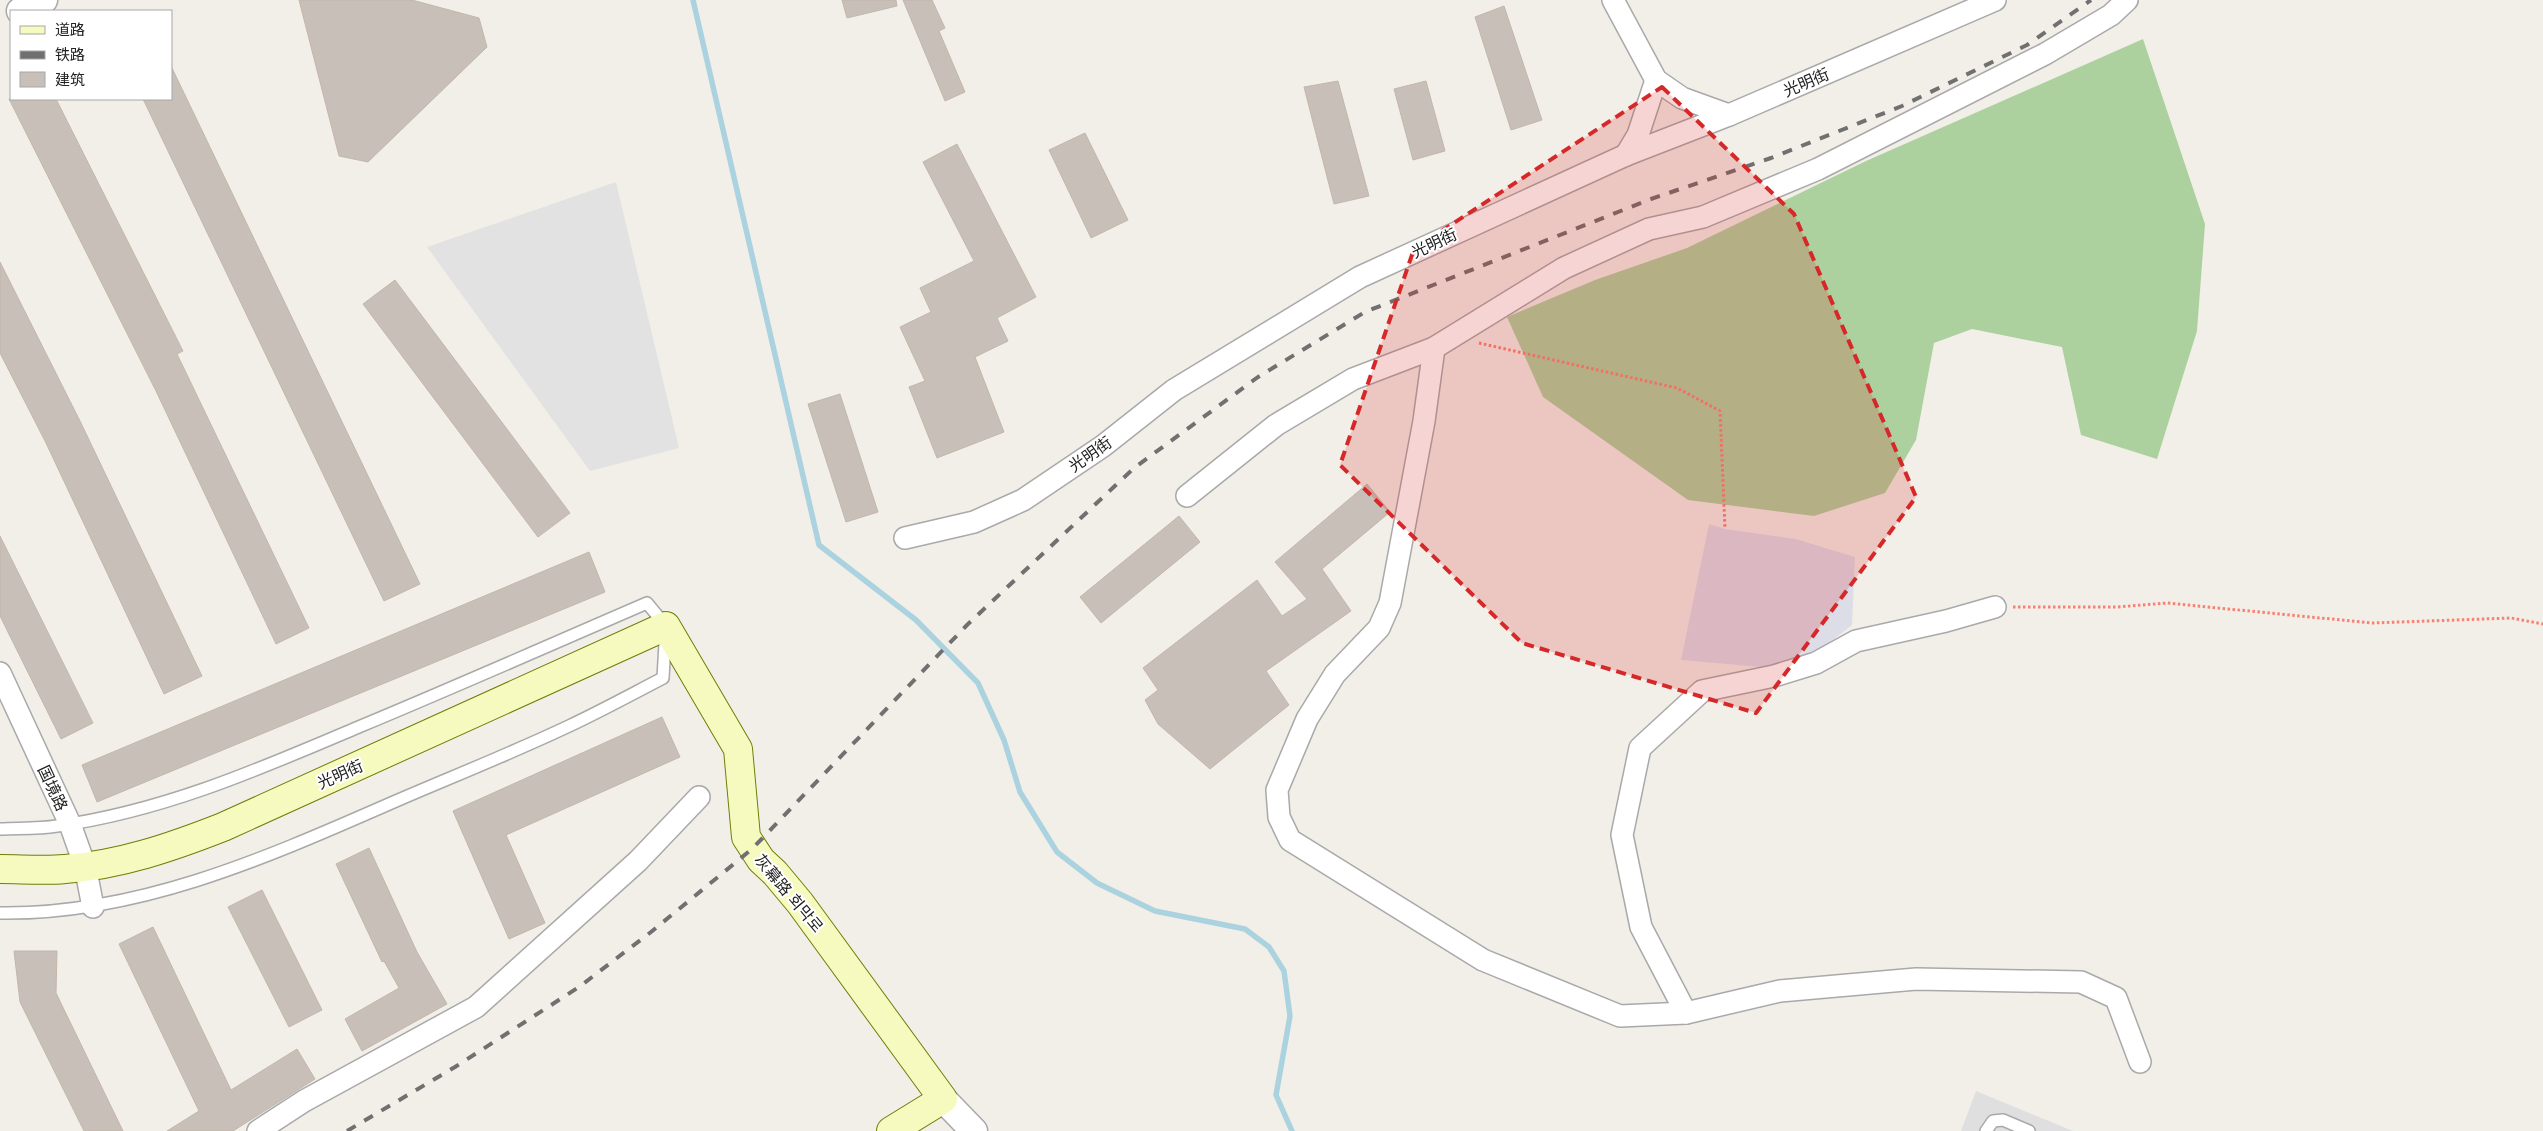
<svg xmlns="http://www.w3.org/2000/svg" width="2543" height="1131" viewBox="0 0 2543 1131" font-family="'Space Grotesk','Noto Sans SC','Noto Sans KR',sans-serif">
<rect width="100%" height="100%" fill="#f2efe9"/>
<path fill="#e0dfdf" d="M1976,1091L2073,1131H1961Z"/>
<path fill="#add19e" d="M2143,39L2205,224L2197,331L2157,459L2081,435L2062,347L1972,329L1934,343L1916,440L1885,493L1814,516L1688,500L1543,397L1507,317L1595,280L1687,248L1866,161Z"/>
<path fill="#e2e2e2" d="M616,182L679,448L590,471L427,247Z"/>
<path fill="#dddde8" d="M1709,524L1725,529L1796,539L1855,557L1852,625L1794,670L1681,660Z"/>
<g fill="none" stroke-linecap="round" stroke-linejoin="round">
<path stroke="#aad3df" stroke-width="5.5" d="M693,0L819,545L916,620L978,683L1004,740L1020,792L1057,852L1097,883L1155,911L1245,929L1269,947L1284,971L1290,1016L1276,1095L1292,1131"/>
</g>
<g fill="#c7bfb8" stroke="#c4b6ab">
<path d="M299,0H412L479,18L487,47L368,162L339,156Z"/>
<path d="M842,0H896L897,6L847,18Z"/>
<path d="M903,0H932L945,28L939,31L965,92L945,101Z"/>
<path d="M1504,6L1542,120L1511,130L1475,17Z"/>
<path d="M171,66L420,584L384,601L143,99H171Z"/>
<path d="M1338,81L1369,196L1334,204L1304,87Z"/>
<path d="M1426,81L1445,151L1413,160L1394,89Z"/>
<path d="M9,99H56L183,351L177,354L309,628L276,644L156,391Z"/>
<path d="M1085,133L1128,220L1091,238L1049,150Z"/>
<path d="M957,144L1036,297L997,318L1008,341L975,357L1004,432L937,458L909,387L925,381L900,327L931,312L920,288L974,261L923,162Z"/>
<path d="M0,262L80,421L202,676L164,694L46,443L0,353Z"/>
<path d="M395,280L570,513L538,537L363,304Z"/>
<path d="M840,394L878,512L846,522L808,404Z"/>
<path d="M1367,484L1390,512L1322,569L1351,611L1266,671L1289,705L1210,769L1158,724L1145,700L1158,690L1143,668L1257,580L1282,616L1307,599L1275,562Z"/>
<path d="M1179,516L1200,542L1101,623L1080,597Z"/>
<path d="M0,536L93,723L61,739L0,616Z"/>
<path d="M589,552L605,592L97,802L82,765Z"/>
<path d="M662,717L680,757L506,835L545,923L509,939L453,811Z"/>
<path d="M369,848L417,952L447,1004L362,1051L345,1019L399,988L384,961L382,962L336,864Z"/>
<path d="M262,890L322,1010L289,1027L228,907Z"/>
<path d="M153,927L231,1090L297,1049L315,1079L233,1131H167L199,1111L119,944Z"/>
<path d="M14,951H57L56,993L123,1131H84L20,1002Z"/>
</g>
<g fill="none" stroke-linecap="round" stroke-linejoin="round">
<g stroke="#a9a9a9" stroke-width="14">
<g id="service">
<path d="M0,829C19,828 38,829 57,826C165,811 262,768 361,726C457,686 552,644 647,603L666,626L663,678C632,694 601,711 569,726C512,753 454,776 396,801C270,856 140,915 0,913"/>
<path d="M1986,1131L1993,1121L2003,1120L2029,1131"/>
</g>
</g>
<g stroke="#a9a9a9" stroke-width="24">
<g id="minor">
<path d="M1613,0L1656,80L1682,98L1729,115"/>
<path d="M1626,155L1638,135L1656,80"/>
<path d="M1434,348L1424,421L1390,603L1379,628L1335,674L1307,719L1277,790L1279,817L1290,840L1483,960L1620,1016L1686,1013L1780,991L1916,979L2081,982L2116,998L2140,1062"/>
<path d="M1187,496L1276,425L1353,379L1434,348L1564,268L1649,229L1703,217L1818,169L2045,54L2111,15L2127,0"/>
<path d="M905,538L974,522L1023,500L1103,446L1174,390L1360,277L1626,155L1729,115L1995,0"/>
<path d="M0,673L70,824L85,866L93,907"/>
<path d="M1686,1013L1641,927L1622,835L1640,748L1702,691L1774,676L1816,663L1856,641L1946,621L1995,607"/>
<path d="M258,1131L304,1101L476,1007L638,861L699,797"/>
</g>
</g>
<g stroke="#a9a9a9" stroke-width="29">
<g id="tertiary">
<path d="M20,11L44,0"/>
<path d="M943,1099L974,1131"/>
</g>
</g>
<g stroke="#707d05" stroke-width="30">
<path id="secondary" d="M0,869C21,869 44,871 65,869C120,865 172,847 223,827L666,626L738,749L746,837L761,860L775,873L800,903L943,1099L891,1131"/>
</g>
<g stroke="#fa8072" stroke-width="3" stroke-dasharray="2.5 2.5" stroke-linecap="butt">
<path d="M1479,343L1677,388L1720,411L1725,529"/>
<path d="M2013,607H2117L2167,603L2372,623L2511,618L2543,624"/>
</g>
<use href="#service" stroke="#fff" stroke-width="11"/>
<use href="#minor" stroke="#fff" stroke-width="21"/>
<use href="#tertiary" stroke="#fff" stroke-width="26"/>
<use href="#secondary" stroke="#f7fabf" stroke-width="28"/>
<path stroke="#707070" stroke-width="4" stroke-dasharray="10 10" stroke-linecap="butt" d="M347,1131L455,1067L579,987L651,932L752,849L967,625L1134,468L1258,377L1365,312L1651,199L1771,158L1902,106L2027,45L2091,0"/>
</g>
<path fill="#d62828" fill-opacity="0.2" stroke="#d62828" stroke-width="4" stroke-dasharray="10 6" stroke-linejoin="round" d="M1662,87L1794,214L1916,497L1756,713L1522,643L1340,465L1414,249Z"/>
<g text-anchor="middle" stroke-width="4" stroke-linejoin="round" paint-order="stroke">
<g font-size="16" fill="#222" stroke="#fff">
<text transform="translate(1806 82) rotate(-23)" y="6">光明街</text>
<text transform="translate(1434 243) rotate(-25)" y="6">光明街</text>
<text transform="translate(1090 454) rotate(-35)" y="6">光明街</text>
<text transform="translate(340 774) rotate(-24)" y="6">光明街</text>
<text transform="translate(53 788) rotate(65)" y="6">国境路</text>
<text transform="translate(789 893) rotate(50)" y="6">灰幕路 회막로</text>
</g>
</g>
<rect x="10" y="10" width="162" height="90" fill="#ffffff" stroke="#a7a7a7"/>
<rect x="20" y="26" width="25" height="8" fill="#f7fabf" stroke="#a7a7a7"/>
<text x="55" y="35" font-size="15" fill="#222222">道路</text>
<rect x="20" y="51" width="25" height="8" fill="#707070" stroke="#a7a7a7"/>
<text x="55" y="60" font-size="15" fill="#222222">铁路</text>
<rect x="20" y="72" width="25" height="15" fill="#c7bfb8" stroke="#a7a7a7"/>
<text x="55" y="85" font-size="15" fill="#222222">建筑</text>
</svg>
